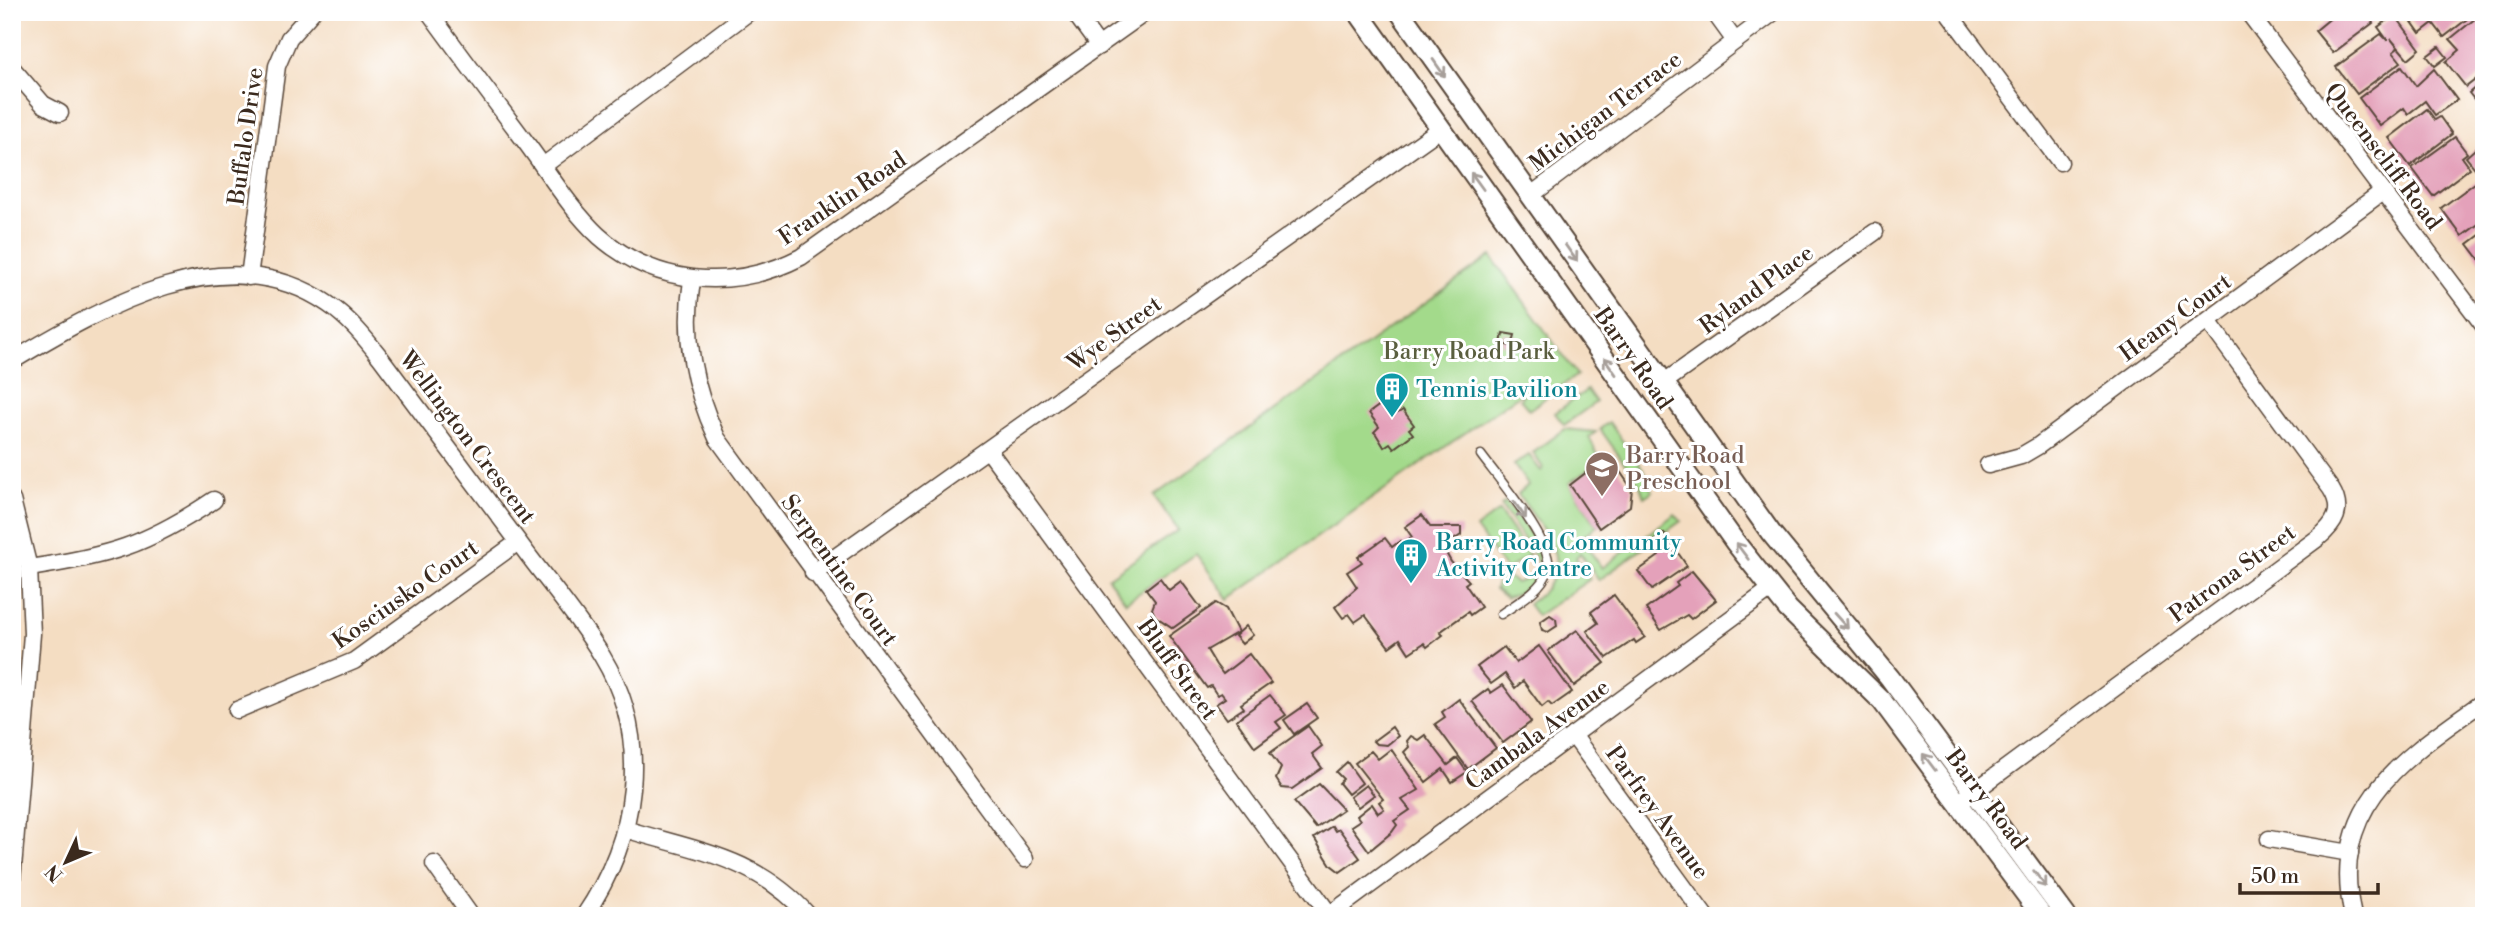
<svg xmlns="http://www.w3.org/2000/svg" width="2496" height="928" viewBox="0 0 2496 928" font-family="'Libre Bodoni',serif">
<rect width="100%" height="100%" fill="#fff"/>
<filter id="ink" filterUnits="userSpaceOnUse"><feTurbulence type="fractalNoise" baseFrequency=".0143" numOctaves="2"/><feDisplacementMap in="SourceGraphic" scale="14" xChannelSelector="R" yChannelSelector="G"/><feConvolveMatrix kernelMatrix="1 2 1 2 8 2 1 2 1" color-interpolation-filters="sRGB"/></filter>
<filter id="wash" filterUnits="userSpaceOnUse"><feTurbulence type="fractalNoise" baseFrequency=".00686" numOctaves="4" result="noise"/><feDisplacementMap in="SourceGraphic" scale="28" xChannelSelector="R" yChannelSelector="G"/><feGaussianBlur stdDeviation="1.57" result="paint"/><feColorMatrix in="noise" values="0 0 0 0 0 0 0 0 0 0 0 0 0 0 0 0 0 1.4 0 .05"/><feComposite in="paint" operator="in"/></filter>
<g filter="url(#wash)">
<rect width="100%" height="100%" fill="#f4ddc2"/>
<g fill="#a3da8b" stroke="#6f8254" stroke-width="2">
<path d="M1491,256L1577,375L1529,410L1520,399L1526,390L1229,599L1196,554L1126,602L1108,578L1178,530L1154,496Z"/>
<path d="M1587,390L1596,402L1564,425L1555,413Z"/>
<path d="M1609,422L1652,482L1649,485L1653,491L1644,497L1640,485L1600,429Z"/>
<path d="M1565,429L1596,432L1589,437L1601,461L1569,483L1597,526L1581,538L1602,568L1675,514L1681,521L1599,580L1580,553L1576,558L1590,579L1537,616L1528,604C1582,567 1545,534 1518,494L1528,485L1514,465L1529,455L1541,471L1543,468L1533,453Z"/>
<path d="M1506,502C1522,524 1561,561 1530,585C1522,592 1516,596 1506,598L1495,589L1501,572L1516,583L1530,578L1538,566L1536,558L1501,505Z"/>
<path d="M1499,511L1529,555L1506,570L1476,528Z"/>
</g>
<g id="blocks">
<g fill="#e4a1ba">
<path d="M2338,12H2366L2373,23L2333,53L2315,31Z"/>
<path d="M2405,12H2476L2444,37L2433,23L2420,33Z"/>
<path d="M2395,15L2420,49L2408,59L2391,39L2398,48L2393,52L2401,62L2357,94L2336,67L2381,34L2388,41L2378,27Z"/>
<path d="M2476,18L2484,28V73L2466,87L2446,62L2460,50L2450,39Z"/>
<path d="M2439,47L2447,57L2435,66L2427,56Z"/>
<path d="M2402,66L2416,86L2434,69L2457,100L2435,115L2425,101L2408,114L2404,108L2380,126L2359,98Z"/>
<path d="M2484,80V117L2478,110L2481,108L2469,93Z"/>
<path d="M2427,109L2435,120L2440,117L2452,134L2410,166L2389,138Z"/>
<path d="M2455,137L2467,153L2462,157L2470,168L2433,196L2412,168Z"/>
<path d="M2484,141V168L2478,172L2466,157Z"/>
<path d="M2479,180L2484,186V220L2462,236L2441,208Z"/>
<path d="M2484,232V265L2468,244Z"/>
<path d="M1503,333L1515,335L1512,346L1501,344Z"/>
<path d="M1388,399L1398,413L1403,410L1414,425L1409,429L1413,434L1394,448L1390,443L1384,447L1376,434L1374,432L1379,427L1369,413Z"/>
<path d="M1601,461L1609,472L1617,467L1632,489L1630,506L1599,528L1570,485Z"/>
<path d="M1422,515L1431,527H1461V535L1446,545L1445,551L1451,562L1469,581L1465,584L1481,607L1470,615L1468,612L1440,632L1443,635L1427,647L1424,643L1409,653L1400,639L1389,647L1365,615L1355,622L1349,614L1343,618L1335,607L1357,587L1347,572L1362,562L1358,557L1385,538L1392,547L1400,541L1402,544L1412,537L1405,527Z"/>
<path d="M1664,533L1674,552L1676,550L1687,566L1652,590L1638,571L1659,556L1652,542Z"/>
<path d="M1692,571L1716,600L1691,619L1687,615L1661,630L1646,609L1678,586L1676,583Z"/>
<path d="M1160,578L1169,590L1181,581L1201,608L1173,628L1155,616L1152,609L1155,601L1146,589Z"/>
<path d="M1614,595L1645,637L1636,643L1634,640L1607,658L1587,631L1598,623L1591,612Z"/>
<path d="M1216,603L1226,609L1238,632L1207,650L1216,665L1223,674L1249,654L1271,683L1241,704L1244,708L1227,719L1216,704L1225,698L1221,693L1217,695L1211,686L1207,688L1169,636Z"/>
<path d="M1550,615L1556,619L1557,626L1548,632L1542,630L1540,622Z"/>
<path d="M1246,626L1253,635L1242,644L1235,636Z"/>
<path d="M1577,630L1605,663L1574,686L1548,651Z"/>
<path d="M1539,646L1572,692L1552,706L1548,702L1542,707L1523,681L1515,688L1505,674L1491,684L1477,667L1504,647L1516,663Z"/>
<path d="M1503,685L1531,722L1503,743L1472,701L1488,689L1491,693Z"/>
<path d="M1270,695L1286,715L1276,722L1281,728L1255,747L1236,720Z"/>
<path d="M1459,699L1496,748L1468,769L1435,724L1445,717L1442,712Z"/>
<path d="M1307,704L1317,718L1294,734L1284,720Z"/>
<path d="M1308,726L1322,746L1312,754L1322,768L1292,789L1282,788L1276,779L1281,768L1270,753Z"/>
<path d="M1392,727L1398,736L1387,745L1376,744L1373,741Z"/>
<path d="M1425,735L1448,765L1457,758L1467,772L1452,782L1443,769L1426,782L1404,752L1409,747L1407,741L1411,736L1418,740Z"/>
<path d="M1391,749L1419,790L1402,800L1410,810L1394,821L1397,825L1392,832L1369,851L1351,826L1360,820L1357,816L1372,804L1378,813L1384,809L1379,802L1383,799L1355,763L1371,751L1378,759Z"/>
<path d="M1347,762L1362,783L1348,794L1339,783L1343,779L1336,772Z"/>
<path d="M1319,784L1343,809L1316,828L1294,802Z"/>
<path d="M1366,785L1374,795L1358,807L1350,797Z"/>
<path d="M1332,826L1335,831L1339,829L1360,858L1340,872L1331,865L1314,838Z"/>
</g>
</g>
</g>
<g filter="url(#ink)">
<use href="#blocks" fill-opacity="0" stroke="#574537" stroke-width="2"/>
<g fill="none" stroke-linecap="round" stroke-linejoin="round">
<g stroke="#574537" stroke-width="11">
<path id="service" d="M1481,455C1497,477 1555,544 1548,570C1542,590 1517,603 1501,614"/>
</g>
<g stroke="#574537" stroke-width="19">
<g id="minor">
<path d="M429,12C461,56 494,100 527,144C550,175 571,210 599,236C657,287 735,291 801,257L1146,12"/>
<path d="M1074,12L1099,46"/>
<path d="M1714,12L1735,41"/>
<path d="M1948,12L2060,162"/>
<path d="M2248,12L2484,326"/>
<path d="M12,68L43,104L60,113"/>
<path d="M543,166L749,12"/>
<path d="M1530,196L1774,12"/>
<path d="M249,277L277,66L289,38L312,12"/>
<path d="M692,280C683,337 693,386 717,438L1025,859"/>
<path d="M12,361C103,307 227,234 328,304C349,318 365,338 380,357C426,418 471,479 517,540C545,579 577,615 602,656C653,740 637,838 584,916"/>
<path d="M1663,383L1875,232"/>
<path d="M989,451L1330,915"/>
<path d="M1988,465L2021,456L2038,446L2382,192"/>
<path d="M12,500L29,568L32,634L12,881"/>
<path d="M29,568C109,556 145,546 214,500"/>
<path d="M813,573L1440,129"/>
<path d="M237,710L354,661L518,542"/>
<path d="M1573,735L1705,916"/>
<path d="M1964,799L2318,538C2335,524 2344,510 2331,489L2208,321"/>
<path d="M625,829C696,851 757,857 809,916"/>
<path d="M2269,839L2350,853"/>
<path d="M434,864L471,916"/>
<path d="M1328,916L1771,589"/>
<path d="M2353,916C2327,804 2406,757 2484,701"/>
</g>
</g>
<g stroke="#574537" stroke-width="23">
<g id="tertiary">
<path d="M1358,12L1735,542L1788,609L1882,701L2042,916"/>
<path d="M1400,12L1771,533L1890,678L2066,916"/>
</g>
</g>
<use href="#service" stroke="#fff" stroke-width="8"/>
<use href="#minor" stroke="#fff" stroke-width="16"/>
<use href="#tertiary" stroke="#fff" stroke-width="19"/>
</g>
<defs><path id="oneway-shaft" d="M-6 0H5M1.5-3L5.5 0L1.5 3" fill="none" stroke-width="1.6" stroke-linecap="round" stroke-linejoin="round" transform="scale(1.75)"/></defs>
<g stroke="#a79f9a">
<use href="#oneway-shaft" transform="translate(1439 68) rotate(55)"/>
<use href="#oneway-shaft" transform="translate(1477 181) rotate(-126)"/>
<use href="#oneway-shaft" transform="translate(1571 253) rotate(55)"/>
<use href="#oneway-shaft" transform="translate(1610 366) rotate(-125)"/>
<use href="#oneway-shaft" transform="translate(1520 510) rotate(55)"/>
<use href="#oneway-shaft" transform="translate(1742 551) rotate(-127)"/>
<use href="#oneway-shaft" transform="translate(1841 621) rotate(48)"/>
<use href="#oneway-shaft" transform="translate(1929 762) rotate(-127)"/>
<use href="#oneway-shaft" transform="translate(2040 879) rotate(53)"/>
</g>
</g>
<defs>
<g id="building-pin" transform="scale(1.75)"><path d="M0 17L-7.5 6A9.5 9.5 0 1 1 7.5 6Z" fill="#0f9aa8" stroke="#fff"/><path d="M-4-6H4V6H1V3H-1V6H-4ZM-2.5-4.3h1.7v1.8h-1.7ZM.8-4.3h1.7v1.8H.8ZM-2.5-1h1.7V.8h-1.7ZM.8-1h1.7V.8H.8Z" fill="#fff"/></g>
<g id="school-pin" transform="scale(1.75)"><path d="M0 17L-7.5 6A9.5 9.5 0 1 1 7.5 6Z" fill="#8d6e63" stroke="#fff"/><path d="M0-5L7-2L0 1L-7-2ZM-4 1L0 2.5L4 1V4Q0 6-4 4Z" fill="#fff"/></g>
</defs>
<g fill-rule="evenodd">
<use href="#building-pin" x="1392" y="389"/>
<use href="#school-pin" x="1602" y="468"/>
<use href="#building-pin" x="1411" y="555"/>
</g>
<g text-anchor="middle" stroke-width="6" stroke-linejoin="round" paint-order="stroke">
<g font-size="23" fill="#3b2a1e" stroke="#fff">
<text transform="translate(1605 111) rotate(-37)" y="8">Michigan Terrace</text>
<text transform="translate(245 136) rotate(-82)" y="8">Buffalo Drive</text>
<text transform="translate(2384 156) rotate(53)" y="8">Queenscliff Road</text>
<text transform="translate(842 198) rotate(-34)" y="8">Franklin Road</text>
<text transform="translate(1756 289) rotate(-36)" y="8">Ryland Place</text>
<text transform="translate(2175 317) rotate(-36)" y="8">Heany Court</text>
<text transform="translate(1114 333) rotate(-36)" y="8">Wye Street</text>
<text transform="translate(1634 358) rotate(55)" y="8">Barry Road</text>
<text transform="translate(468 437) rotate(53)" y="8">Wellington Crescent</text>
<text transform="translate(840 570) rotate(54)" y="8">Serpentine Court</text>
<text transform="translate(2232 573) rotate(-36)" y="8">Patrona Street</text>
<text transform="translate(405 594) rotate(-35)" y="8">Kosciusko Court</text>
<text transform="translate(1178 669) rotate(54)" y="8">Bluff Street</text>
<text transform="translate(1537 734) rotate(-36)" y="8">Cambala Avenue</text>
<text transform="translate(1987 799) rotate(53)" y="8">Barry Road</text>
<text transform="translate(1658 812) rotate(54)" y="8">Parfrey Avenue</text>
</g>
<g font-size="23" fill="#5a5f3f" stroke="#fff">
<text x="1469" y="359">Barry Road Park</text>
</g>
<g font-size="23" fill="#0d838f" stroke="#fff" text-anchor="start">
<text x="1416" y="397">Tennis Pavilion</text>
<text x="1436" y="550">Barry Road Community<tspan x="1436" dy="26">Activity Centre</tspan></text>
</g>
<g font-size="23" fill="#785e54" stroke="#fff" text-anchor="start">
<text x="1626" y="463">Barry Road<tspan x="1626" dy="26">Preschool</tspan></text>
</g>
</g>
<rect width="2496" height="928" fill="none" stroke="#fff" stroke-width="42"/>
<g transform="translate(66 862) rotate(226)" stroke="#ffffff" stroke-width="5" paint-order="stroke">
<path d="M0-5L12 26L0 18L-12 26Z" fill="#3b2a1e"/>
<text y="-10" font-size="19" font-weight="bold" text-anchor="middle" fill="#3b2a1e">N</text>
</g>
<path d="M2240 883v10h138v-10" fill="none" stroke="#3b2a1e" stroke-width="3.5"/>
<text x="2251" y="883" font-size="21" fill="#3b2a1e" stroke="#ffffff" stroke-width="5" paint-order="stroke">50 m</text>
</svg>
